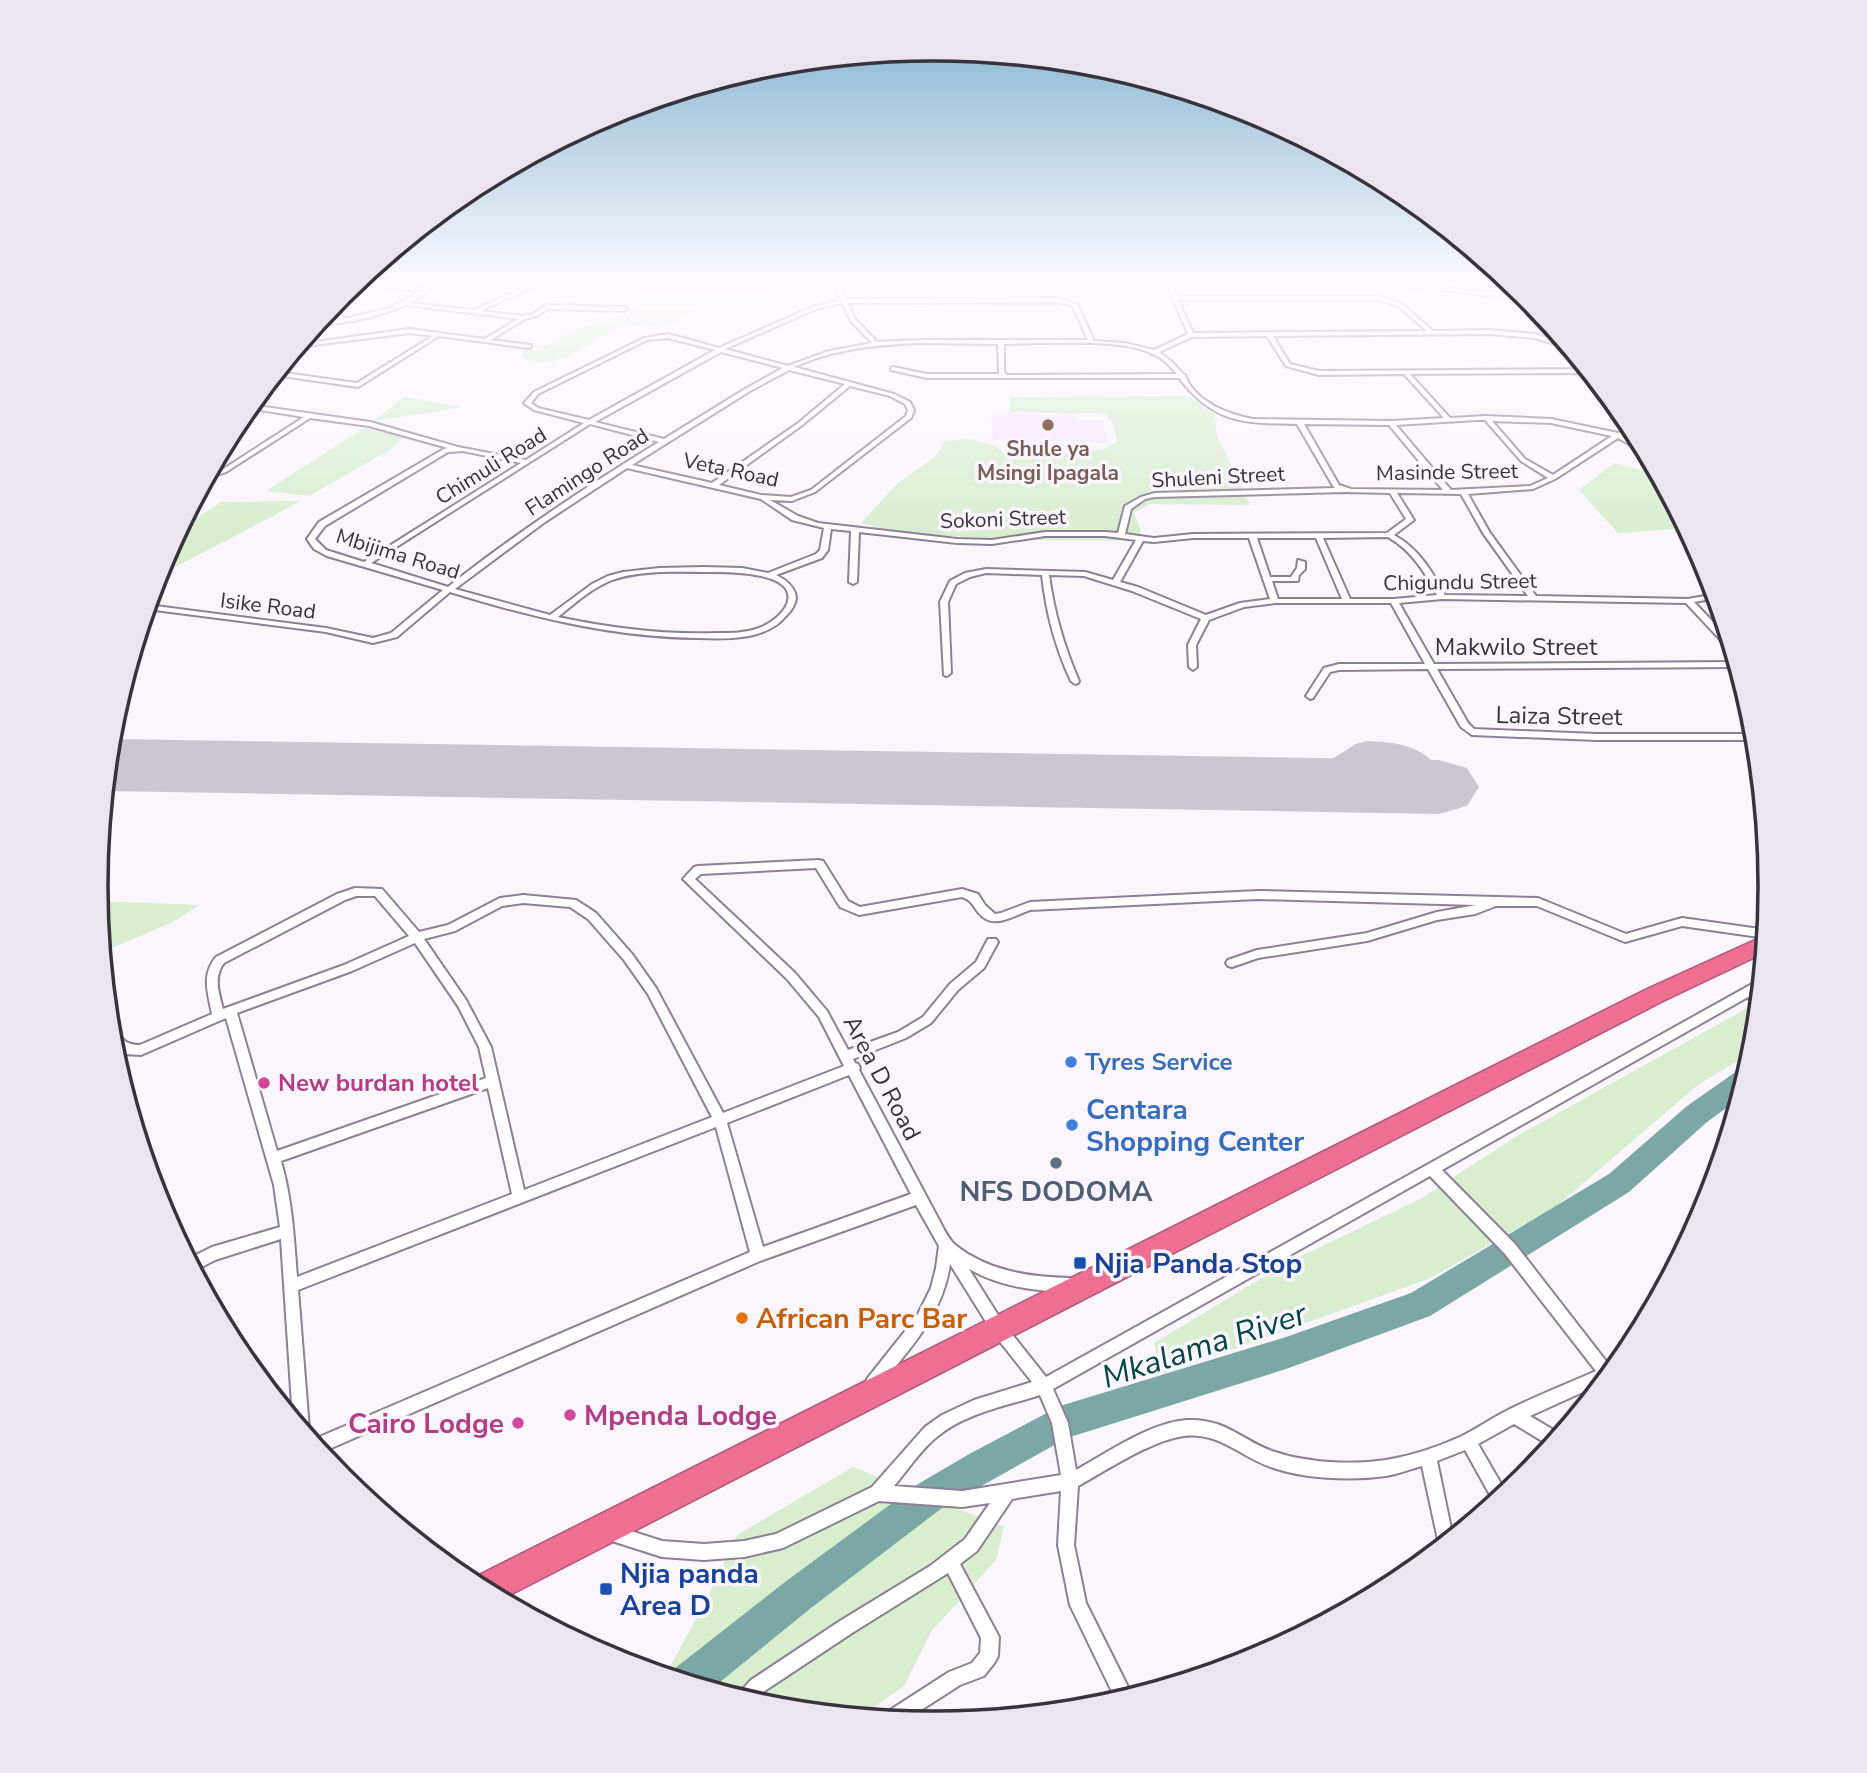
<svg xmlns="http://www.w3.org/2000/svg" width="1867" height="1773" viewBox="0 0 1867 1773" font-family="'Nunito Sans',sans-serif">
<rect width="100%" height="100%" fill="#fbf5ff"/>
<path fill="#f5e8fc" d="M991,414H1074L1075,420H1103L1108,443H1062V449H1023L1022,440H993Z"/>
<g fill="#d8eecf">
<path d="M656,285H829L832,292L825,299C802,292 780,290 758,302L776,307H642Z"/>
<path d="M635,311H696C686,315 676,323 666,326C655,330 637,322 623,327C598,335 547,380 522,356L525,348L548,345L576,329Z"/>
<path d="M1189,396L1215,414L1217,436L1250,505L1150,504L1134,513L1141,531L1136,540C1074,541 1013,541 952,536C922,534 890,532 861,523L898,483L935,457L945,441L969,439L995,446L1008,456H1042L1104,449L1117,441L1112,422L1105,414L1010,412V397Z"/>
<path d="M404,397L463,407L373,421Z"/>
<path d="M364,428L402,437L393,448L309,496L266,491Z"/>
<path d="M1614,463L1642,470L1651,480L1659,498L1682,520L1687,528L1618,533L1579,490Z"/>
<path d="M300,501C253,528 204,551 156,577L180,528L221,502Z"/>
<path d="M97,901L199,905L173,922L102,952Z"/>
<path d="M1760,1001L1755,1051L1699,1084L1558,1205L1431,1278L1162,1375L1154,1343L1287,1263L1422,1198L1515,1137Z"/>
<path d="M853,1467L1004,1527L996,1560L931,1632L904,1686L860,1717L770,1708L665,1676L708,1597L737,1535Z"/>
</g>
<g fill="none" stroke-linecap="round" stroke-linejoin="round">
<path fill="#7ba7a6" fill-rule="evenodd" d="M1746,1068L1749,1069L1740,1098L1707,1122L1629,1192L1430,1316L1286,1369L1067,1438L942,1508L811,1608L710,1690L671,1678L674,1669L785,1582L918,1484L971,1453L1060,1406L1286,1337L1411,1293L1609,1174L1687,1106L1737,1071Z"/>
<path fill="#ccc6cf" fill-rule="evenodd" d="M1367,741C1408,743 1430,748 1450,787L1445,795L1434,798L1423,795C1372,713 1353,806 1303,793L1298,785L1303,777L1356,744Z"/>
<path fill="#ccc6cf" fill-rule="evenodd" d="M111,739L1439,760L1467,768L1479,787L1467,806L1439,814L108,791L106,790Z"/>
<g stroke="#8d8096" stroke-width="4">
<g id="street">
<path d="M373,285L425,288L428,285H434L429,291L410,303L474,310L530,285H537L480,311L523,316L533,314L546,305L624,307L627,309L624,311L547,309L537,316L525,319L491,340L531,345V347L529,348L439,336L358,387L275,375L277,372L357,383L433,336L409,333L298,347L300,344L409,329L485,339L518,319L406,305C378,317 347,324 316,325L318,322L339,319L335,310L330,308L332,306L339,308L345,319L348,318L390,308L421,291Z"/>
<path d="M834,285H839L846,299L1059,298L1077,304L1094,341L1125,343L1154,350L1188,334L1167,285H1172L1177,296H1380L1402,304L1433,331L1490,330L1535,334L1567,344L1570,348L1534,338L1490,334L1273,336L1290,364L1319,371L1587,369L1590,373L1410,374L1450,418L1486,416L1551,419L1618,433L1634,428L1636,432L1623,435L1644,447L1647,454L1618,438L1555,479L1533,489L1468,494L1490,533L1536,596L1688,599L1716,594L1717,598L1694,602L1730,640L1733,649H1729L1686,603L1442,599L1399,603L1434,664L1736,662L1738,667L1437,669L1468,723L1474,729L1596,734H1756L1757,740H1596L1472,735L1461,727L1428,669L1339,670L1330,672L1313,698L1310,699L1306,696L1324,668L1339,664H1425L1391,603H1275L1244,607L1209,620L1196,645L1197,667L1193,670L1189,667L1188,645L1201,619L1132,591L1084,576L1049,575C1054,612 1064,647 1079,681L1078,683L1075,684L1071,681C1055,647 1046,612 1042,575L986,573L970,577L956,584L948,602L951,673L947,676L944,675L940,602L950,581L965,573L986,569L1085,572L1113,580L1136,540L1105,536H1045L992,544L957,543L859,532L857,582L853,584L849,582L851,531L831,529L828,550L822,558L776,575C784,579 792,584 795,593C798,601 792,610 786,616C765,641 726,639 696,638C612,637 531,617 450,592L397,637L373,643L326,632L147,609L148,605L326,628L373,638L391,633L443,590L327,556L314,549L307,539L319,522L444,449L448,448L369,426L310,418L226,472L207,478L209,473L222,470L304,417L248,408L250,405L370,422L458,447L526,460L584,423L534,410L524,403L534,392L644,338L668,334L719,348L812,307L841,300ZM1178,300H1379L1398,306L1427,331L1193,333ZM1059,302L1073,306L1088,340H918L877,342L855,319L847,303ZM842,303L851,321L872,343L829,351L788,366L725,349L816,309ZM1267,336L1286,366L1319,375L1404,374L1444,418L1391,421L1253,419C1227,414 1194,401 1185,375L1183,374L1172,362L1159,352L1192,337ZM668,338L715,350L589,420L538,408L531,403L538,394L647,340ZM918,343L998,344L999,374H927L893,367L891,368V370L927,378H1179C1215,424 1243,423 1297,424L1333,486L1335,488L1155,493L1141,497L1125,506L1118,533L1105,532H1045L992,540L957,539L818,523L798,516L770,500L792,501L815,492L911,418L914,410L910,402L894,394L794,367C833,349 875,345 918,343ZM1039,343C1071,343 1123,340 1151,353C1162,357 1170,366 1177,374L1007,375L1004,372V344ZM721,352L783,368L745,389L664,439L595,422ZM789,370L845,384L797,424L712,483L632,465L750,391ZM850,386L890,396L905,404L908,410L906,416L811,490L791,497L761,495L719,485L801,426ZM1476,420H1485L1521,461L1548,478L1530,486L1451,490L1396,425ZM1492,421L1551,423L1612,436L1553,475L1525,459ZM590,424L659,442C587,486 515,534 448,587L371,563ZM1304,424L1389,425L1443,490L1351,489L1339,485ZM463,451L521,463L364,562L326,550L315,539L325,526L448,452ZM627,468L761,499L792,520L824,528L820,550L816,554L768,573L742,568L704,567L660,568L623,572L608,576L592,584L550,615L455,589L545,522ZM1345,492L1390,493L1406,519L1387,533L1193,534L1154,538L1125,534L1131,509L1145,499L1155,497ZM1397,493L1461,494L1483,533L1528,596L1445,595C1431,570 1419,549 1394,535L1414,520ZM1388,537C1412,551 1424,571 1437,595L1394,599H1350L1323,538ZM1193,538H1249L1270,599L1240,603L1206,615L1138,587L1120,582L1143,541L1154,542ZM1257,538H1316L1342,599H1278L1272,581H1298L1299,575L1305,569V562L1298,560L1297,568L1291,577H1270ZM704,572C722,572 800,570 787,604C782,615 770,624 759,628C746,633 731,633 717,633C664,635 610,628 558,617C575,603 592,588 612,580C640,570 675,572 704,572Z"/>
<path d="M819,860L823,861L848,901L860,907L962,889L978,894L985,905L995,914L1001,913L1030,902L1258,891L1538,898L1626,934L1682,918L1767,930L1766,938L1682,926L1625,942L1537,906H1496L1475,914L1437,920L1367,941L1258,958L1232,967L1228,966L1226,963L1228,960L1257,950L1367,933L1437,912L1476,905L1258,899L1030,910C1012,916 993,931 978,912C972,904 971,900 962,897L859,915L840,907L816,868L701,874L695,879L795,973L827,1011L848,1050L898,1032L923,1017L950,984L976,962L988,939H996L998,942L984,968L958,990L931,1023L906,1038L853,1059L855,1063L858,1064L860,1068L859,1070L939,1220C943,1228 948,1238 954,1244C987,1271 1029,1277 1070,1278L1075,1280L1077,1285L1075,1290L1070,1292C1034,1291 1001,1287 969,1269L1003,1323L1046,1377L1761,979V990L1757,992L1760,996L1759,1009L1755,1007L1748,997L1442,1170L1515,1244L1609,1365L1615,1363L1620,1364L1605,1382L1530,1416L1562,1435L1552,1447L1514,1424L1478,1444L1507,1494L1495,1504L1465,1450L1437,1461L1453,1538L1440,1549L1422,1466C1410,1469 1398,1474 1386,1476C1351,1481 1301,1479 1268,1466C1239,1455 1218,1432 1184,1436C1152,1440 1107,1470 1078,1486L1074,1545L1086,1603L1133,1697L1117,1702L1070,1605L1058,1545L1061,1491L1012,1499L977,1551L960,1564L999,1637L998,1656L995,1662L984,1676L960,1685L904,1721L881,1719L884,1714L949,1672L972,1663L980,1653L981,1638L948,1573L852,1633L763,1692L753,1703L735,1697L751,1680L840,1621L930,1566L965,1539L990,1503L962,1507L879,1501L783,1548L744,1557L704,1560L662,1557L609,1540L603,1538L601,1532L603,1526L609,1524L662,1541L704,1544L744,1541L776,1534L872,1487L925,1427L942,1415L974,1400L1032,1382L993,1333L950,1264C943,1315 908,1351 877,1389L872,1391L867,1389L865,1384L867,1379L917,1316L931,1288L936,1268L939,1246L916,1205L760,1261L320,1453L310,1441L750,1252L716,1127L298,1290L309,1429L305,1435L293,1419L281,1239L215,1260L194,1271L188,1259L212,1247L280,1227L274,1185L226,1018L141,1055L124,1054L111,1044L110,1032C124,1036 122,1045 140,1045L212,1014C208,993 201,975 216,957L337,894L355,888L382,889L419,932L448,925L500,898L523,895L576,900L596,913L632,954L656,988L723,1113L844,1066L819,1017L787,979L683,879L694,867L698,866ZM356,896H375L409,936L344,965L223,1009C219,994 213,977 224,963L345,900ZM523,903L570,907L588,919L624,960L648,994L712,1117L524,1190L491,1047L466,1000L424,939L455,931L502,906ZM415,943L458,1006L479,1047L486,1078L277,1151L237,1013L352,971ZM849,1075L911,1194L763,1247L727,1123ZM488,1088L512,1194L297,1277C294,1238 292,1199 281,1161ZM1430,1176L1505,1254L1596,1371C1567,1384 1536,1396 1508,1410C1492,1418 1478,1428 1462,1436C1438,1447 1411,1456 1386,1460C1353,1465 1307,1463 1275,1452C1242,1441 1226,1418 1187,1420C1151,1422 1107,1453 1076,1470L1068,1423L1053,1389ZM1040,1395L1052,1423L1061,1475L962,1491L894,1486C908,1470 921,1449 938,1436C966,1413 1006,1406 1040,1395Z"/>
</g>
</g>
<g stroke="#8d8096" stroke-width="3">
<path id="secondary" d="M1391,285H1422L1527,295L1530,300Z"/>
</g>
<g stroke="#ae5975" stroke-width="3">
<path id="highway" d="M1766,935L1764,953L1663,1001L500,1600L469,1583L471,1579L1647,989Z"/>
</g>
<use href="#street" fill="#fff" fill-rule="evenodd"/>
<use href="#secondary" fill="#fff" fill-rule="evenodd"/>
<use href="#highway" fill="#ee6e94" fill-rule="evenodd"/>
</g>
<linearGradient id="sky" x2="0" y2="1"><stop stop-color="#7cafce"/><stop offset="0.53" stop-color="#fdfaff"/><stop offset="1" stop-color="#fdfaff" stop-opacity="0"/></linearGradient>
<rect width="1867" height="534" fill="url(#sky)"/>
<circle fill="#8d6e63" stroke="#fbf5ff" stroke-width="2.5" cx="1048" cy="425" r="7"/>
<g fill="#3f7fe0" stroke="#fbf5ff" stroke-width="2.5">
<circle cx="1071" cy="1062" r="7"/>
<circle cx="1072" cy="1125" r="7"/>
</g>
<g fill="#d1479c" stroke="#fbf5ff" stroke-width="2.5">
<circle cx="264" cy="1083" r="7"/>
<circle cx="570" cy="1415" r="7"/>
<circle cx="518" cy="1423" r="7"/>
</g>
<circle fill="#5c6f8a" stroke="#fbf5ff" stroke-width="2.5" cx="1056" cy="1163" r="7"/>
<g fill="#1a4fb4" stroke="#fbf5ff" stroke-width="2.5">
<rect x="1073" y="1256" width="14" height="14" rx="3.5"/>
<rect x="599" y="1582" width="14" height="14" rx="3.5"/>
</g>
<circle fill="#e8710a" stroke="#fbf5ff" stroke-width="2.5" cx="742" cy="1318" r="7"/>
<g text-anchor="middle" stroke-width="7" stroke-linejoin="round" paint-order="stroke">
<g font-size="21" font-weight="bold" fill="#785e54" stroke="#fbf5ff">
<text x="1048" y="456">Shule ya<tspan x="1048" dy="24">Msingi Ipagala</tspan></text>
</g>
<g font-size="21" fill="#38323b" stroke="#fbf5ff">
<text transform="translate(491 466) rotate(-32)" y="7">Chimuli Road</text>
<text transform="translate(731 470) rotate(12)" y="7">Veta Road</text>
<text transform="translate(587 472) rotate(-33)" y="7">Flamingo Road</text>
<text transform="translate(1447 472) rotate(-1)" y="7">Masinde Street</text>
<text transform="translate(1218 477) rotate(-3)" y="7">Shuleni Street</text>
<text transform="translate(1003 519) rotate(-2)" y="7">Sokoni Street</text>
<text transform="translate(398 554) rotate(17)" y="7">Mbijima Road</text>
<text transform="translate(1460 582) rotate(-1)" y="7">Chigundu Street</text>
<text transform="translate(268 606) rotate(7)" y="7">Isike Road</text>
</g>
<g font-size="24" fill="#38323b" stroke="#fbf5ff">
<text x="1516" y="655">Makwilo Street</text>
<text transform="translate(1559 716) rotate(1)" y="8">Laiza Street</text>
<text transform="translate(882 1078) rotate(62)" y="8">Area D Road</text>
</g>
<g font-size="24" font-weight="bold" fill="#366cbe" stroke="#fbf5ff" text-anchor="start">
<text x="1085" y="1070">Tyres Service</text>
</g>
<g font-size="24" font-weight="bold" fill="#b23c85" stroke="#fbf5ff" text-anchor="start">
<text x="278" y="1091">New burdan hotel</text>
</g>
<g font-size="28" font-weight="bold" fill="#366cbe" stroke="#fbf5ff" text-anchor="start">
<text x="1086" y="1119">Centara<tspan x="1086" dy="32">Shopping Center</tspan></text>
</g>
<g font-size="28" font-weight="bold" fill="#4e5e75" stroke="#fbf5ff">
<text x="1056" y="1201">NFS DODOMA</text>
</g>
<g font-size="28" font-weight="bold" fill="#164399" stroke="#fbf5ff" text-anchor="start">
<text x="1094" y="1273">Njia Panda Stop</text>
<text x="620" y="1583">Njia panda<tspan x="620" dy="32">Area D</tspan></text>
</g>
<g font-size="28" font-weight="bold" fill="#c56008" stroke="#fbf5ff" text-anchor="start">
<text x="756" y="1328">African Parc Bar</text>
</g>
<g font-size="28" font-weight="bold" fill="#b23c85" stroke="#fbf5ff" text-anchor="start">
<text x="584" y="1425">Mpenda Lodge</text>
<text x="504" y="1433" text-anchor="end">Cairo Lodge</text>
</g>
<g font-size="32" font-style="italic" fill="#004647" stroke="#fbf5ff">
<text transform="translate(1204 1345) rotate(-18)" y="11">Mkalama River</text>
</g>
</g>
<path d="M0 0H1867V1773H0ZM108 886a825 825 0 1 1 1650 0a825 825 0 1 1-1650 0Z" fill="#ebe5ef" fill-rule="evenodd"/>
<path fill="none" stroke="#38323b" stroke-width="3.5" d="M108 886a825 825 0 1 1 1650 0a825 825 0 1 1-1650 0Z"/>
</svg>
